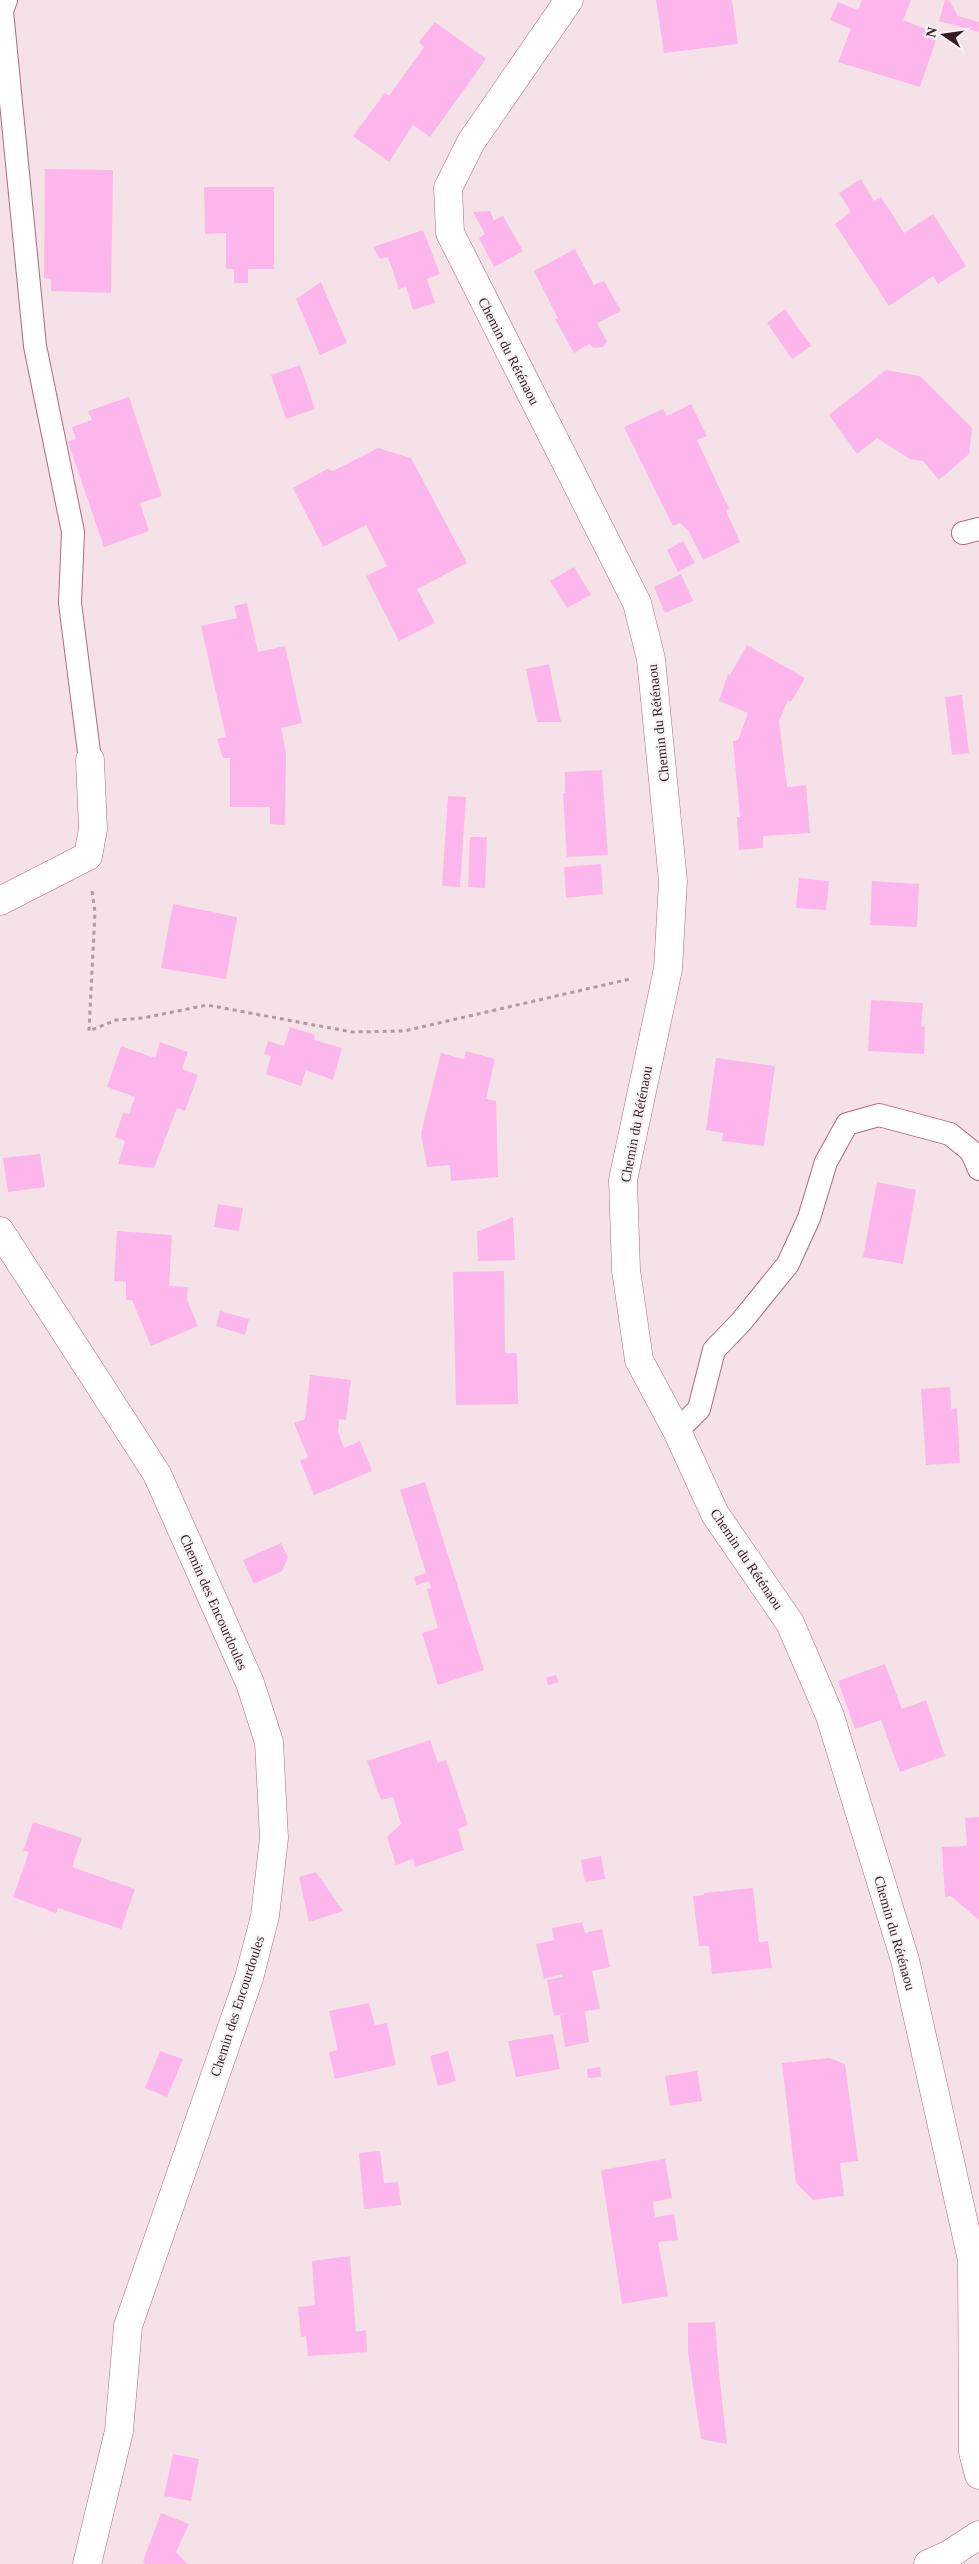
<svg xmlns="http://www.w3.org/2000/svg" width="979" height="2564" viewBox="0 0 979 2564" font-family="'Times New Roman',serif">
<rect width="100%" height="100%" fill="#f4e2e8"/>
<g fill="#fdb6eb">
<path d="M656,0H732L738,44L664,53Z"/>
<path d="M862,0H911L903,20L938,34L920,87L838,62L851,29L830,20L838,2L858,10Z"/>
<path d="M945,0H949L958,16L979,22V32L939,21Z"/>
<path d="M435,22L486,59L430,137L413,125L389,162L353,136L385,93L389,96L424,47L419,42Z"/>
<path d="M45,169L113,170L111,293L51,291V279L44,278Z"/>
<path d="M861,179L874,201L881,197L904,233L933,214L966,266L938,284L933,276L889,306L835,224L851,212L839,193Z"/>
<path d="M204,187H274V269H248V283H234V269H226V233L205,234Z"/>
<path d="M490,211L494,220L503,216L523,251L494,267L479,238L485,234L473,212Z"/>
<path d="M423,230L440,274L427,279L435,303L413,310L406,287L399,289L388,257L380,259L373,247Z"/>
<path d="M575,249L594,285L604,281L621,311L597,323L607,341L603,347L594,348L589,344L574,353L555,319L558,318L534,271Z"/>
<path d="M321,282L347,343L320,355L296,299Z"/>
<path d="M785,309L811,346L792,359L767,323Z"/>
<path d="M300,365L315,409L286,419L271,375Z"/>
<path d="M886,370L920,376L972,428L969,454L939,480L923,461L910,459L877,438L857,454L829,415Z"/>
<path d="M129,397L162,496L140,503L149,531L104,547L68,442L76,439L72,427L92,420L88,411Z"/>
<path d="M691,404L707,436L697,440L729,509L726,511L740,542L703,560L688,530L680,523L673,526L624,427L663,409L667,416Z"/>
<path d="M378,448L411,458L467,563L417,589L435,623L399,641L366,576L387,566L366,525L323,547L293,488L327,469L333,471Z"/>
<path d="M683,541L695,563L678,572L667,550Z"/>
<path d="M574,567L591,595L567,608L550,581Z"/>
<path d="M681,574L693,601L665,613L654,587Z"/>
<path d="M247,603L258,652L285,646L302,723L281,728L286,753L285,825L270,824V807H230V758H223L217,739L226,737L201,626L237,618L234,606Z"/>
<path d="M747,645L805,678L791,702L788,700L779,721L787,787L806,785L810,833L763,836V848L739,850L737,817H740L733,741L738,740L748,713L719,701L728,674L730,675Z"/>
<path d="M549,664L561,722H537L526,669Z"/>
<path d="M962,695L969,753L952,755L945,697Z"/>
<path d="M602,770L608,855L567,857L563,793H565V772Z"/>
<path d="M448,796L466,797L460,887L442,886Z"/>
<path d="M470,837H487L485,888L468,887Z"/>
<path d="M601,864L603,894L566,898L564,867Z"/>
<path d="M799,878L829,881L826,910L796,908Z"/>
<path d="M872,881L919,884L917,927L870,925Z"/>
<path d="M173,904L237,917L226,979L161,968Z"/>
<path d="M871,1000L923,1003L921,1027L925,1026L924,1054L868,1051Z"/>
<path d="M290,1027L315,1035L314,1040L342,1048L333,1080L306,1070L301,1086L266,1074L271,1056L264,1054L268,1041L284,1046Z"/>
<path d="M160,1042L188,1052L182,1069L198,1075L185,1111L177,1108L154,1168L118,1164L125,1141L115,1137L123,1113L129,1114L135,1097L107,1087L121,1046L155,1058Z"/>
<path d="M466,1051L495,1059L486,1099L496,1101L498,1177L451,1181L450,1165L427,1167L421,1133L441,1053L464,1059Z"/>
<path d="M716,1058L775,1066L764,1146L722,1141L723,1133L706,1130Z"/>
<path d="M40,1154L45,1187L8,1192L3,1158Z"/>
<path d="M877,1182L916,1190L903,1264L863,1257Z"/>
<path d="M218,1204L243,1208L239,1231L214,1227Z"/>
<path d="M513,1217L515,1260L478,1261L477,1232Z"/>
<path d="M117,1231L172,1235L169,1286L188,1287L187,1300L198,1326L151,1346L132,1300H126V1282L114,1281Z"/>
<path d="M504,1271L505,1353H517L518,1404L456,1405L453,1272Z"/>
<path d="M220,1311L249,1319L245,1335L216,1326Z"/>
<path d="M310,1375L351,1380L346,1420L339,1419L338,1432L344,1448L360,1441L372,1471L314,1495L300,1461L308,1457L294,1423L305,1419Z"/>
<path d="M950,1387L951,1409L957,1408L960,1463L926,1465L921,1389Z"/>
<path d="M425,1482L484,1670L438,1685L422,1633L438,1628L427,1589L431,1588L429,1581L416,1585L414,1577L426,1573L400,1490Z"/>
<path d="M281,1543L288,1558L282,1571L254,1584L243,1560Z"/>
<path d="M885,1664L902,1709L926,1700L945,1756L900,1772L881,1720L855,1729L838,1681Z"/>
<path d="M556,1675L559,1682L548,1685L546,1678Z"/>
<path d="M430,1740L438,1763L446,1760L468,1825L458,1829L464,1850L415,1867L413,1859L396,1865L387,1837L401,1824L393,1797L381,1800L367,1761Z"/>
<path d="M979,1817V1920L951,1896L945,1897L942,1847L967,1846L965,1818Z"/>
<path d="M33,1822L82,1838L72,1867L135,1889L121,1929L58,1908L56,1913L13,1897L29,1852L23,1851Z"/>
<path d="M601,1856L605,1879L585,1882L581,1860Z"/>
<path d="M316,1872L343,1911L309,1922L299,1877Z"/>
<path d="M753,1888L759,1942L768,1941L772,1968L712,1974L709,1946H699L693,1896L704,1895V1893Z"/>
<path d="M582,1922L585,1933L602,1929L610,1967L592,1971L600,2009L585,2011L589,2042L565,2047L560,2015L570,2012L554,2016L547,1980L563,1977L562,1974L544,1979L536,1944L554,1940L552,1928Z"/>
<path d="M369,2003L375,2025L387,2023L396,2065L335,2079L329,2052L338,2050L329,2011Z"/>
<path d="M553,2034L560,2069L516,2077L508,2041Z"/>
<path d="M160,2051L183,2059L167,2097L145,2088Z"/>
<path d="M448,2051L456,2081L438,2086L430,2056Z"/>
<path d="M829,2058L845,2064L858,2161L840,2163L844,2196L813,2200L796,2183L782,2063Z"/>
<path d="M600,2067L601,2077L588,2078L587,2069Z"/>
<path d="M697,2071L702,2101L670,2106L665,2076Z"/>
<path d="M380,2151L384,2183L398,2182L401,2205L364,2209L359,2153Z"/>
<path d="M665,2159L672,2198L653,2202L655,2217L674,2214L678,2240L658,2242L668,2296L622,2304L601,2170Z"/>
<path d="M350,2256L356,2332L366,2330L367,2352L308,2356L306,2336L301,2337L298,2307L315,2305L312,2261Z"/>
<path d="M715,2322L719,2373L727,2444L701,2439L688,2352V2323Z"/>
<path d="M173,2454L199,2459L191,2501L164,2496Z"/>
<path d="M161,2513L189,2524L176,2552L187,2564H145L143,2561Z"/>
</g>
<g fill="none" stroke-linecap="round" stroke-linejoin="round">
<g stroke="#b46684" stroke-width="24">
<g id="service">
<path d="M6,0L2,11L35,346L73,532L70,603L90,760"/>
<path d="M963,533L979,529"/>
<path d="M677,1431L699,1409L714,1350L741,1322L788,1264L809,1218L826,1162L847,1124L879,1115L950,1134L971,1151L979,1169"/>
</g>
</g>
<g stroke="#b46684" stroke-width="29">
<g id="minor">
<path d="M569,0L471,142L448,188L450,233L637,603L651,659L673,881L668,969L623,1180L626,1270L639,1360L677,1431L715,1514L790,1623L830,1716L905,1960L972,2260L973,2452L979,2475"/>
<path d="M0,901L88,856L93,829L90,760"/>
<path d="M0,1231L157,1474L250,1683L269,1742L274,1838L265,1916L249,1978L128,2326L119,2431L87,2564"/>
</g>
</g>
<g stroke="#b46684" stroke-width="29">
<path id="secondary" d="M928,2564L950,2554L979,2535"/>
</g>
<path stroke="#b099a1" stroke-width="3" stroke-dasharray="4 4" stroke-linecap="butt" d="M92,891L95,912L89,1031L116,1020L143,1018L207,1005L352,1032L404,1031L630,979"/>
<use href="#service" stroke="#fff" stroke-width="22"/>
<use href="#minor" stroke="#fff" stroke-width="28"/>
<use href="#secondary" stroke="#fff" stroke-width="28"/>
</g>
<g text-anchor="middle" stroke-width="4" stroke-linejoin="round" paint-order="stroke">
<g font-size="14" fill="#381925" stroke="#f4f4f4">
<text transform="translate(509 351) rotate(63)" y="5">Chemin du Réténaou</text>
<text transform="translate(658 723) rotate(-96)" y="5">Chemin du Réténaou</text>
<text transform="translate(636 1124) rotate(-79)" y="5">Chemin du Réténaou</text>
<text transform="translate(747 1559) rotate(56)" y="5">Chemin du Réténaou</text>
<text transform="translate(214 1602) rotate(66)" y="5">Chemin des Encourdoules</text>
<text transform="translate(895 1933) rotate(74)" y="5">Chemin du Réténaou</text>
<text transform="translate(237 2006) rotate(-72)" y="5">Chemin des Encourdoules</text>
</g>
</g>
<g transform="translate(944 35) rotate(283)" stroke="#f4f4f4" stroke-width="4" paint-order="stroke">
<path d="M0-4L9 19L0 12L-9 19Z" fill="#381925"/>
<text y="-8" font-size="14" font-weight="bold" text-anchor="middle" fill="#381925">N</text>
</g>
</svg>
